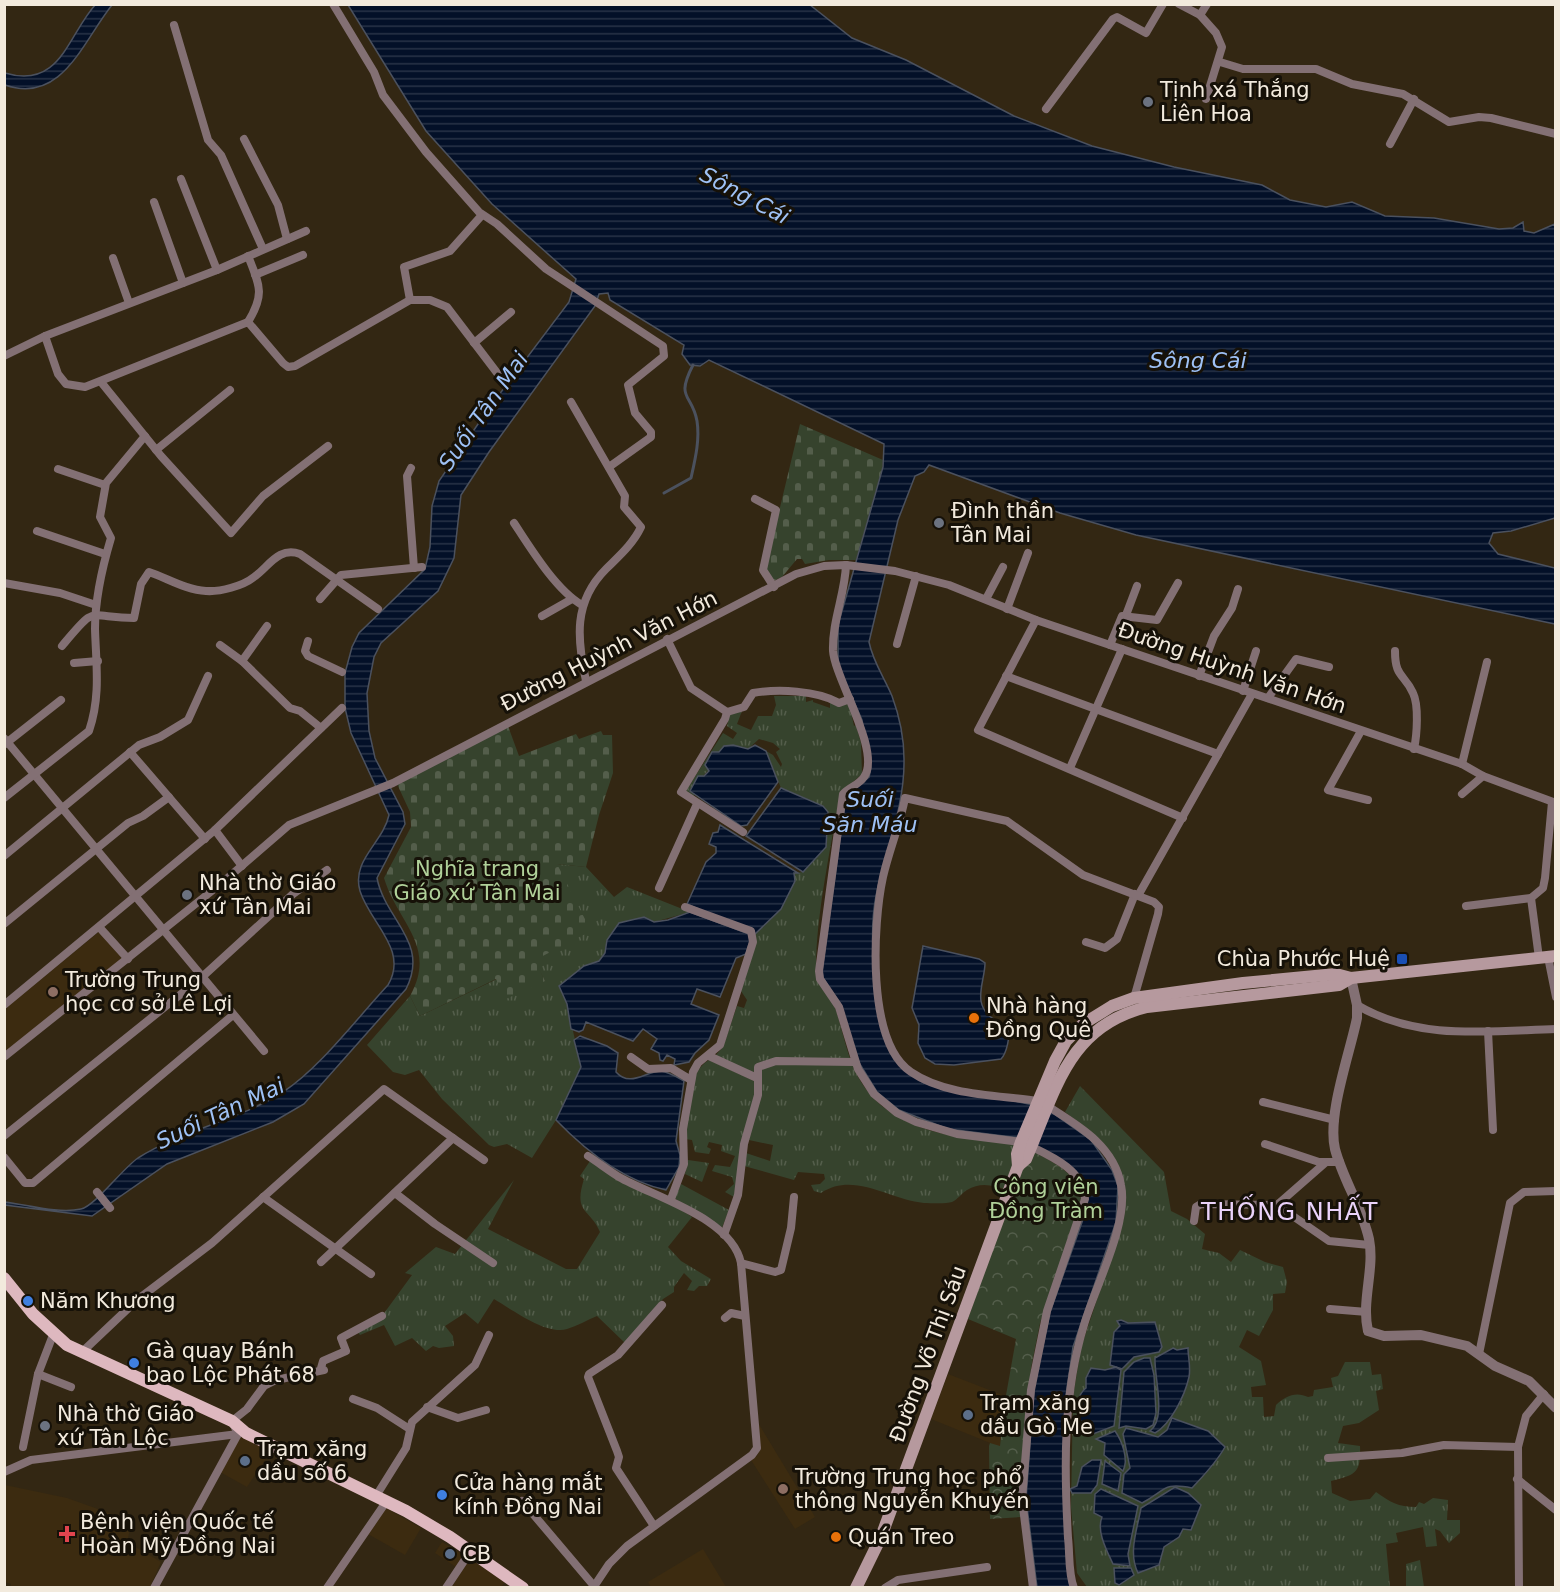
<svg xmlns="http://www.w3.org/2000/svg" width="1560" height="1592" viewBox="0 0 1560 1592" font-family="'DejaVu Sans',sans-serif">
<defs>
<pattern id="grass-tufts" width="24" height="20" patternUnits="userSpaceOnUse" patternTransform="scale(1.5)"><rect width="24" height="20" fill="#36432d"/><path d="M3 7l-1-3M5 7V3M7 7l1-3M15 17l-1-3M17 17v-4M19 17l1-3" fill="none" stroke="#545e4b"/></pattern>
<pattern id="cemetery-stones" width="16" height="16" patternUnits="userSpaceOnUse" patternTransform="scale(1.5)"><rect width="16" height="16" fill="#36432d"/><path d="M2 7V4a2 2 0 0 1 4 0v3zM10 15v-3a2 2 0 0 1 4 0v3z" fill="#545e4b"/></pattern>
<pattern id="park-crowns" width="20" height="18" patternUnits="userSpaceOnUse" patternTransform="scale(1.5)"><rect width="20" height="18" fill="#36432d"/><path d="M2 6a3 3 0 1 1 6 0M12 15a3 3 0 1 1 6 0" fill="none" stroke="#545e4b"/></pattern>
<pattern id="water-rules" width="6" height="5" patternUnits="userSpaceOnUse" patternTransform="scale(1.5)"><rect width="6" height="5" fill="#031028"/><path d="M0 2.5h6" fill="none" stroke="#283347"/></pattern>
</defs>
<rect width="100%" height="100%" fill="#332713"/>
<g fill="#3c2b10">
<path d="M99,932L123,958L5,1052V1009Z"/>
<path d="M948,1374L1005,1396L1000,1447L931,1419Z"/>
<path d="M757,1421L815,1517L795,1529L751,1460L757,1456L760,1448Z"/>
<path d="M241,1436L271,1451L247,1487L220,1472Z"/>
<path d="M5,1485L67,1498L123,1518L131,1526L127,1542L161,1562L150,1587H10L11,1584L5,1582Z"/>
<path d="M386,1508L421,1528L405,1555L368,1534Z"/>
<path d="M442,1542L464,1555L456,1567L435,1553Z"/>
<path d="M703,1549L726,1587H651L648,1582Z"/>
<path d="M470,1559L505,1582L501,1587L451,1588Z"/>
</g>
<g fill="url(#grass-tufts)">
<path d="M774,696H806V702L813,700V702L830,708V701L849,702L855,716L852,717L854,726L856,725L861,743L862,774L840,793C831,848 816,914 816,969C816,983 833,999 837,1013C842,1030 846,1049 853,1066C879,1131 954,1139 1015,1143L1016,1166L1007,1190C993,1185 980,1182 967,1190C962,1193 957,1200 952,1202C946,1204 931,1203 924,1203C890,1200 854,1171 821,1193L814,1191L811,1185L820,1184L825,1179L824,1174L798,1172L794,1180L744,1166L746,1153L770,1161L773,1145L749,1140L761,1081L716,1055L723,1047L737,1006L744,1008L747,1000L741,991L755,934L781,909L795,881L794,873L803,872L826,847L828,812L823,806L781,788L766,751L773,755L781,767L782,764L776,752L780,749L773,743L759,739L748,749L733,745L691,788L690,791L695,794L693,797L685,792L723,733L733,739L737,733L727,726L730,713L742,711L737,724L751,730L758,716H772L776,705Z"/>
<path d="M557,864L586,867L614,897L627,887L690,912L654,922L607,940L605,953L599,961L584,966L559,986L567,1004L581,1067L556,1120L532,1158L507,1144L494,1147L489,1145L442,1099L419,1070L405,1075L393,1072L367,1045L410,996L420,1016L497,979L545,981L534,960Z"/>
<path d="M709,1060L754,1081L755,1095L734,1197L725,1192L734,1184L732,1177L712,1171L715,1165L730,1167L735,1156L721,1151L722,1145L709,1142L707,1147L711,1149L709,1154L695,1152L692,1140L685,1139C689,1115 686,1073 709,1060Z"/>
<path d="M1080,1086L1164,1172L1171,1211L1187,1219L1205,1234L1202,1249L1219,1253L1231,1262L1240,1250L1265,1262L1283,1267L1287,1282L1285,1293L1273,1294V1310L1259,1336L1247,1330L1239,1347L1261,1361L1266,1385L1251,1387L1252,1397H1263L1264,1417L1274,1416L1276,1405C1285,1396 1296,1391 1308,1397L1313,1396L1314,1390L1333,1387L1331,1378L1338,1376L1345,1362H1370L1372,1375L1381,1374L1383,1389L1376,1391L1379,1410L1359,1423L1343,1426L1338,1443L1360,1446C1361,1473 1356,1475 1331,1481L1332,1493L1350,1501L1370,1499L1376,1492C1390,1502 1398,1507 1416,1507L1419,1502L1424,1504L1433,1498L1448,1500L1447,1520H1460V1533L1449,1543L1440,1531L1435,1529L1437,1546L1426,1547L1423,1527L1396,1533L1398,1542L1386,1544L1390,1587H1087L1077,1573L1071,1507L1073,1397L1081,1348L1124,1218C1130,1164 1106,1142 1065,1112Z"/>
<path d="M688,1160L709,1163L702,1182L685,1174Z"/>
<path d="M590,1161L669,1202L692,1217L668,1247L681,1261L711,1279L707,1286H699L694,1291L687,1290L692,1281L684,1273L674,1287V1292L663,1299L625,1343L597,1316C587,1320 577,1326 567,1329C546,1335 513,1310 494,1299L478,1324L465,1313L445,1326L453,1336L454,1346L439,1348L433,1346L426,1351L412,1338L395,1346L384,1325L360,1335L357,1331L382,1316L412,1275L405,1273L436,1247L455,1254L514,1180L488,1229L566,1269H577L600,1232C590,1208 573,1214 584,1179L580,1176Z"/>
<path d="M681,1184L729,1210L721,1230L674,1198Z"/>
<path d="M1420,1560L1424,1587H1406V1564Z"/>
</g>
<g fill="url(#cemetery-stones)">
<path d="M800,424L883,460L882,469L856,560H829L805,564L802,559H797L782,577L773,581L765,570Z"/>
<path d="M508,726L519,756L576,734L579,739L601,731L603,735H612L613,773L599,815L586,867L557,864L591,931L535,960L545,981L506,999L496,979L420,1016L410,996C438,946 397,922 384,878L411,827L410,812L397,784Z"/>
</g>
<path fill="url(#park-crowns)" d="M1034,1152C1058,1165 1075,1172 1081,1199L1040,1323L1031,1368L1021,1517L990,1519L989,1446L990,1443L1000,1446L1005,1401L1016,1339L968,1319L1020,1170Z"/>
<g fill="url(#water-rules)" stroke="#4b515e" stroke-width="1.5">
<path d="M96,4L112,5C83,41 62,105 5,85V73C61,90 68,34 96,4Z"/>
<path d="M348,5H810L852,38L906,60L1014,116L1092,146L1174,167L1262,185L1290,200L1326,207L1352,202L1385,216L1434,218L1499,229L1513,228L1523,222L1524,231L1534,233L1555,224V518L1511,531L1493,533L1489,543L1498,554L1555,568V624L1136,535L1060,513L929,465L924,472L915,476L898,520L869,642C873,662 884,677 892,696C899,715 904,738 904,759C905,807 885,850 876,896C869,933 874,968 879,1005C884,1043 888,1063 924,1083L1044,1107L1091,1140L1112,1170L1118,1186L1116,1222L1073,1347L1066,1396L1070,1587H1037L1026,1499L1034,1388L1050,1312L1087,1208V1185L1076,1171L1020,1138L948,1129L899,1110L877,1092L858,1061L841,1005L823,978L822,971L846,796L869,777L871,768L862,720L838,665V625L883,467L884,444L709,360L700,366L690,365L682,354L684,345L610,300L608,293L599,294L595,306L489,452L461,495L454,558L438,591L381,643L374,657L367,693L369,731L375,758L403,812L405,824L377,878C385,920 430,942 406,989L304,1104L273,1122L167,1164L92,1216L5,1205V1202C28,1205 59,1214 81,1209C95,1206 122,1169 138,1158C184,1129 240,1120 283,1092C319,1069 358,1017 388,985C409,950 370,923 360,891C351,860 383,843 389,815L351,733L345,708V673L352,647L359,633L425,569L430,547L432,506L439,481L489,408L569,302L576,279L492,204L426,131Z"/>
<path d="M733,745L748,749L755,745L766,751L778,782L747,825L741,826L690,791L698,776H704L709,771L705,765L712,752H719L724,746Z"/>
<path d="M781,788L823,806L828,812L826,847L803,872L746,836Z"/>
<path d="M720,825L798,873H794L795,881L781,909L755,934L687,904L706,862L716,853V847L709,844L713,833L718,832Z"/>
<path d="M690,912L749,934L750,941L746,954L736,958L720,997L697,989L691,1004L719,1015L709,1040L695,1053L689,1062L674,1065L675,1059L667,1055L663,1061L660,1060L659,1053L651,1049L657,1039L643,1029L633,1041L586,1022L583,1030L579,1032L571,1029L567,1004L559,986L584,966L599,961L605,953L607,940L619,923L644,917L654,922L668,920Z"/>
<path d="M923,946L979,959L985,963C985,975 979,989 981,1001C984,1017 997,1020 1006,1028C1012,1034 1006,1054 1001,1059L954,1065L935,1064L925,1058L918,1043L919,1025L912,1008Z"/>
<path d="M580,1036L607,1046L618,1053L616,1072C630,1088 646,1071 661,1071C669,1072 677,1077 684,1081L676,1141L680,1155L679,1167L666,1190C624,1181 585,1150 556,1120L581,1067L574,1040Z"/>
<path d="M1121,1320L1128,1323L1155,1322L1162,1347L1159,1352L1134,1357L1122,1369L1110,1365L1114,1332L1120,1326L1117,1321Z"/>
<path d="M1173,1348L1177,1350L1188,1348C1188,1357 1191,1368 1189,1377C1185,1395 1171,1424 1155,1433L1150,1431C1167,1418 1154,1377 1155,1358Z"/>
<path d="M1144,1358H1150L1154,1375L1156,1413L1153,1425L1146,1429L1126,1426L1119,1428L1124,1372L1134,1362Z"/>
<path d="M1116,1367L1121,1370L1114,1426L1093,1434L1081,1426C1079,1412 1074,1397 1086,1388V1378L1091,1368L1105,1370Z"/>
<path d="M1172,1418L1208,1431L1225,1447C1216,1463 1204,1475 1192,1488C1163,1482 1166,1490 1142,1503L1122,1493L1124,1474L1130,1468L1123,1434L1126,1428L1158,1437L1167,1430Z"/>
<path d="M1115,1431C1122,1441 1129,1459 1123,1471L1104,1455L1105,1443L1096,1439Z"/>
<path d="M1092,1460H1101L1097,1485L1091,1493H1072L1070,1489L1077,1486L1082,1467Z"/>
<path d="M1105,1461L1121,1473L1118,1491L1102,1484Z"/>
<path d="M1175,1487L1188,1493L1201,1505L1191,1530L1183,1529L1179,1537L1164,1547L1159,1565L1138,1573C1128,1553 1137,1530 1141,1508Z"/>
<path d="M1101,1489L1138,1506L1128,1554L1130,1566L1113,1564C1107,1551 1096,1531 1102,1517L1094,1513L1095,1494Z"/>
<path d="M1114,1568H1131L1134,1575L1119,1585L1115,1583Z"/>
</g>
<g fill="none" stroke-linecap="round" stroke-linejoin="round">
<path stroke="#4b515e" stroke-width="3" d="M664,493L691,478C695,460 700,440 697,421C692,393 675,400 693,365"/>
<g stroke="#837074" stroke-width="8">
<path d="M333,4L374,72L383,95L426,152L479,212L497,224L546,269L663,346L664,356L628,385L635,413L651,432V437L609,467"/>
<path d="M1179,4L1200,15"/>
<path d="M174,25L208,140L221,155L263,249"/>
<path d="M1220,62L1243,69H1316L1352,84L1403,94L1449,122L1479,117L1491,118L1556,134"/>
<path d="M1206,99L1222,47L1216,33L1200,15L1207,4"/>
<path d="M1046,109L1113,19L1117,17L1146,33L1163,4"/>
<path d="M244,139L278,205L287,239"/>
<path d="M1390,144L1414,99"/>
<path d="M181,179L217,270"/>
<path d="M154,202L183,283"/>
<path d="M113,258L129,303"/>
<path d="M255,275L303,255"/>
<path d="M410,300L404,267L450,251L482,215"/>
<path d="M248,322C265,294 260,286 248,256"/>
<path d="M45,336L58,374L66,384L85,387L248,322L283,363L288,367L295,366L410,300H430L447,307L504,382"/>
<path d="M474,343L511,312"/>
<path d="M4,356L45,336L217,270L306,231"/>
<path d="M101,382L161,456L231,533L263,496L328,446"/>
<path d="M571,402L625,496L624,507L641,527C633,544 619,556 606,569C573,602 577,639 586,681"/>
<path d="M156,450L230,390"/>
<path d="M411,468L407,476L414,568"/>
<path d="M58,469L105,485"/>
<path d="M755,499L776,510L763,570L774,587"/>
<path d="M514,523C531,549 556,590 582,605"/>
<path d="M37,531L105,554"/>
<path d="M846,565C845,594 832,621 833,651C835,679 882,752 864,777C859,785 849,787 843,794L819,971L820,979L839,1007L858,1069L874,1094L897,1113L916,1122L957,1134L1021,1142"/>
<path d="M4,583L60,593L96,605"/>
<path d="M320,599L341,575L422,567"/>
<path d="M986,599L1003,567"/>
<path d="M1007,609L1028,553"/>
<path d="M1126,615L1137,586"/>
<path d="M542,616L572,599"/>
<path d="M1036,620L978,730L1183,818"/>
<path d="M667,639L691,688L727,712L725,719L681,792L743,832"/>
<path d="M308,641L305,651L308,656L342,672"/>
<path d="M897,644L916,576"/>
<path d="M220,645L242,661L290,708L300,711L321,728"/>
<path d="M1110,645L1122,616L1157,620L1178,583"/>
<path d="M62,646C97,604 85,617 134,618L141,584L149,572C167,578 186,590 206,591C220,592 243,586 254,577C268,568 278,546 300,554L378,609"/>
<path d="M1395,651C1395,678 1404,673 1413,693C1419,705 1417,735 1414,749"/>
<path d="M242,661L267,626"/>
<path d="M74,663L98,661"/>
<path d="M1006,676L1218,754"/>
<path d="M1199,676L1214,636L1232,608L1238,589"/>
<path d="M1243,691L1256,651"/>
<path d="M1268,698L1296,659L1329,667"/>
<path d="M727,712L744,707L753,693C777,689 817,690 839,703L850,699"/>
<path d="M1361,731L1328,790L1368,800"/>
<path d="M4,738L264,1051"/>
<path d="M5,744L61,700"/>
<path d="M130,752L205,839"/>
<path d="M1462,764L1487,662"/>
<path d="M1070,768L1122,649"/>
<path d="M1462,794L1483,776"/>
<path d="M4,798L89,731C101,696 96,664 95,629C95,598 102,568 111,538L100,517L106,483L145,436"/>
<path d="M215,830L242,866"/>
<path d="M4,856L139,745L160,737L188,720L208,676"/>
<path d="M659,888L697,804"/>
<path d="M1139,894L1252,694"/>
<path d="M1466,906L1531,898"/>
<path d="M4,924L128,823L143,816L169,797"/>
<path d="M100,928L128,959"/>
<path d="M1086,942L1105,948L1117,939L1135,894"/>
<path d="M1548,957L1556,997"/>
<path d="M1539,958L1531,898L1543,888L1545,878L1552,802"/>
<path d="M4,1005L215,830L342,708"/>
<path d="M1357,1005C1417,1041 1489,1031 1556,1029"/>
<path d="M1488,1031L1493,1130"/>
<path d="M709,1056L757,1078"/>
<path d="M4,1057L223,882L289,825L393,783L796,574L824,566L846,565L895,571L949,585L1036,620L1462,764L1483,776L1556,803"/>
<path d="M631,1057L648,1069L671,1068L691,1080"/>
<path d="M1038,1101C998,1095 946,1096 911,1072C866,1042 873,923 883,877C889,850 900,825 905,798L1007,821L1083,875L1154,902L1159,907L1158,914L1134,998"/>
<path d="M1263,1102L1335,1120"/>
<path d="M1049,1107C1079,1126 1114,1146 1121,1185C1129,1223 1095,1287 1084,1325C1063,1393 1064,1467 1068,1538C1070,1554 1068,1573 1074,1588"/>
<path d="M4,1136L201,978L293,894L327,870"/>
<path d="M1265,1144L1319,1162H1340"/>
<path d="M1032,1147C1055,1158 1083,1171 1085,1199L1047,1311L1031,1390L1022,1499L1033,1588"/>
<path d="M588,1156C599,1163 609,1171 619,1177C654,1197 732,1218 741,1263L757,1448L752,1455L627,1546L609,1564L593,1588"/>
<path d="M4,1157L25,1183H33L233,1015"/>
<path d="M97,1192L110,1208"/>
<path d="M395,1193L435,1224L493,1263"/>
<path d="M263,1197L371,1274"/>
<path d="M671,1199L684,1164L683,1129L693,1072L698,1063L720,1045L753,942L751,931L685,907"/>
<path d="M1277,1205L1329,1241L1369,1245"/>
<path d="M1194,1221L1196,1207L1201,1204L1277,1205L1325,1163"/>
<path d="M724,1235L738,1195L744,1144L758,1095V1067L776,1061L855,1062"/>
<path d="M321,1262L453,1138"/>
<path d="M741,1263L775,1272L781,1270L791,1228L794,1197"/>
<path d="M1330,1309L1367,1312"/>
<path d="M725,1318L731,1313L745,1316"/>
<path d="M81,1353L137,1300L212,1243L384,1089L484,1160"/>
<path d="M1479,1354L1510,1203L1524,1192L1556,1191"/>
<path d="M38,1374L71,1387"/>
<path d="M353,1399L377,1408L408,1428"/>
<path d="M427,1407L458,1418L486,1410"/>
<path d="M23,1447L38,1374L53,1335"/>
<path d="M1328,1458L1402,1453L1444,1445L1518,1447"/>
<path d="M4,1472L31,1460L238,1434"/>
<path d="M1517,1479L1556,1510"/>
<path d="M376,1496L406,1448L412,1422L475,1365L489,1335"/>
<path d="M522,1501L594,1586"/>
<path d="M654,1526L616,1468L619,1457L617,1451L588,1377L589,1374L618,1355L662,1305"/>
<path d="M154,1588L238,1434L232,1421L247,1409L264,1386L276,1380L324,1370L321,1368L323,1361L346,1351L341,1338L382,1316"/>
<path d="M327,1588L386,1502"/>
<path d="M446,1588L470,1552"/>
<path d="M885,1588L898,1580L987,1567"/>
<path d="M1519,1588L1518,1447L1526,1416L1544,1394"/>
</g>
<path stroke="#837074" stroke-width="10" d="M1351,978L1357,1005V1018C1350,1053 1327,1115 1335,1149C1343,1180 1362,1207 1369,1239C1375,1269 1361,1301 1368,1331L1384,1336L1421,1335L1467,1346L1495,1366L1529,1381L1556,1408"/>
<g stroke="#b6999e" stroke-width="12">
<path d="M1018,1166L1026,1159C1055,1093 1067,1026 1147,1007L1339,985L1351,978"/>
<path d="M856,1588L881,1537L1018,1166L1017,1154L1021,1142L1055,1061L1066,1041L1083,1024L1112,1006L1134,998L1243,983L1336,974L1351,978L1556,956"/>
</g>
<path stroke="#deb8bf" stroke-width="12" d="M4,1278L33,1314L67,1345L232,1421L246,1433L406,1511L450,1537L523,1588"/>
</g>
<g fill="#6b7280" stroke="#161108" stroke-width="2">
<circle cx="1148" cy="102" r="6"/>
<circle cx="939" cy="523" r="6"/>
<circle cx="187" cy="895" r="6"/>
<circle cx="45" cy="1426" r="6"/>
</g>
<rect fill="#1a4fb4" stroke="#161108" stroke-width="2" x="1396" y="953" width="12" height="12" rx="3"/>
<g fill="#8d6e63" stroke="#161108" stroke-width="2">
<circle cx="53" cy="992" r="6"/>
<circle cx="783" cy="1489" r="6"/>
</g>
<g fill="#e8710a" stroke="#161108" stroke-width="2">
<circle cx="974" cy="1018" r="6"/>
<circle cx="836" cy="1537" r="6"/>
</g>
<g fill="#3f7fe0" stroke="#161108" stroke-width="2">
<circle cx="28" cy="1301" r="6"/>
<circle cx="134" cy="1363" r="6"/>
<circle cx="442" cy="1495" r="6"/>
</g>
<g fill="#5c6f8a" stroke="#161108" stroke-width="2">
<circle cx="968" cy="1415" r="6"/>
<circle cx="245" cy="1461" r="6"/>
<circle cx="450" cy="1554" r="6"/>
</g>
<path fill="#e0444e" stroke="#161108" stroke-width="2" d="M64 1525h6v6h6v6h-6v6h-6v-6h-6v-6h6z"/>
<g text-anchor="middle" stroke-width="6" stroke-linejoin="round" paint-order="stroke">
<g font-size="21" fill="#f2eadd" stroke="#161108" text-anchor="start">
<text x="1160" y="97">Tịnh xá Thắng<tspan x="1160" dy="24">Liên Hoa</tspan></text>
<text x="951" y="518">Đình thần<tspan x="951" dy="24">Tân Mai</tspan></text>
<text x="199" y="890">Nhà thờ Giáo<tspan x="199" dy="24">xứ Tân Mai</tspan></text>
<text x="1390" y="966" text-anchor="end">Chùa Phước Huệ</text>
<text x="65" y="987">Trường Trung<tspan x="65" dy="24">học cơ sở Lê Lợi</tspan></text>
<text x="986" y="1013">Nhà hàng<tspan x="986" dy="24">Đồng Quê</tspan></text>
<text x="40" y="1308">Năm Khương</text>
<text x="146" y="1358">Gà quay Bánh<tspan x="146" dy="24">bao Lộc Phát 68</tspan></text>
<text x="980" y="1410">Trạm xăng<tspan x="980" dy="24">dầu Gò Me</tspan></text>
<text x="57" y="1421">Nhà thờ Giáo<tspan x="57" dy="24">xứ Tân Lộc</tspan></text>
<text x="257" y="1456">Trạm xăng<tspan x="257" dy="24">dầu số 6</tspan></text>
<text x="795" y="1484">Trường Trung học phổ<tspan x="795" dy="24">thông Nguyễn Khuyến</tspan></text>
<text x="454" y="1490">Cửa hàng mắt<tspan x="454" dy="24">kính Đồng Nai</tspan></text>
<text x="80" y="1529">Bệnh viện Quốc tế<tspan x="80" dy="24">Hoàn Mỹ Đồng Nai</tspan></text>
<text x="848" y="1544">Quán Treo</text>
<text x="462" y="1561">CB</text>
</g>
<g font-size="21" fill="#f2eadd" stroke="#161108">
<text transform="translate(609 651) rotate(-27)" y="7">Đường Huỳnh Văn Hớn</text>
<text transform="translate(1232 668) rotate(19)" y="7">Đường Huỳnh Văn Hớn</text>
<text transform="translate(928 1354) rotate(-70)" y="7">Đường Võ Thị Sáu</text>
</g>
<g font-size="21" fill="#b0d199" stroke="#161108">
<text x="477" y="876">Nghĩa trang<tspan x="477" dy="24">Giáo xứ Tân Mai</tspan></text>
<text x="1046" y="1194">Công viên<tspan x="1046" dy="24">Đồng Tràm</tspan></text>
</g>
<g font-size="22" font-style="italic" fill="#9ec1f5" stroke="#161108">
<text transform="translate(745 195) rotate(28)" y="8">Sông Cái</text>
<text x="1198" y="368">Sông Cái</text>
<text transform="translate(483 411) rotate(-55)" y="8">Suối Tân Mai</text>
<text x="870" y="807">Suối<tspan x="870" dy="25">Săn Máu</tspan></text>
<text transform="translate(220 1113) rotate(-25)" y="8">Suối Tân Mai</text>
</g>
<g font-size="24" letter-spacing="1.5" fill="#ead2fa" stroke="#161108">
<text x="1290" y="1220">THỐNG NHẤT</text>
</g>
</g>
<rect width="1560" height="1592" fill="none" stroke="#f2eadd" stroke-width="12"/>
</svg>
